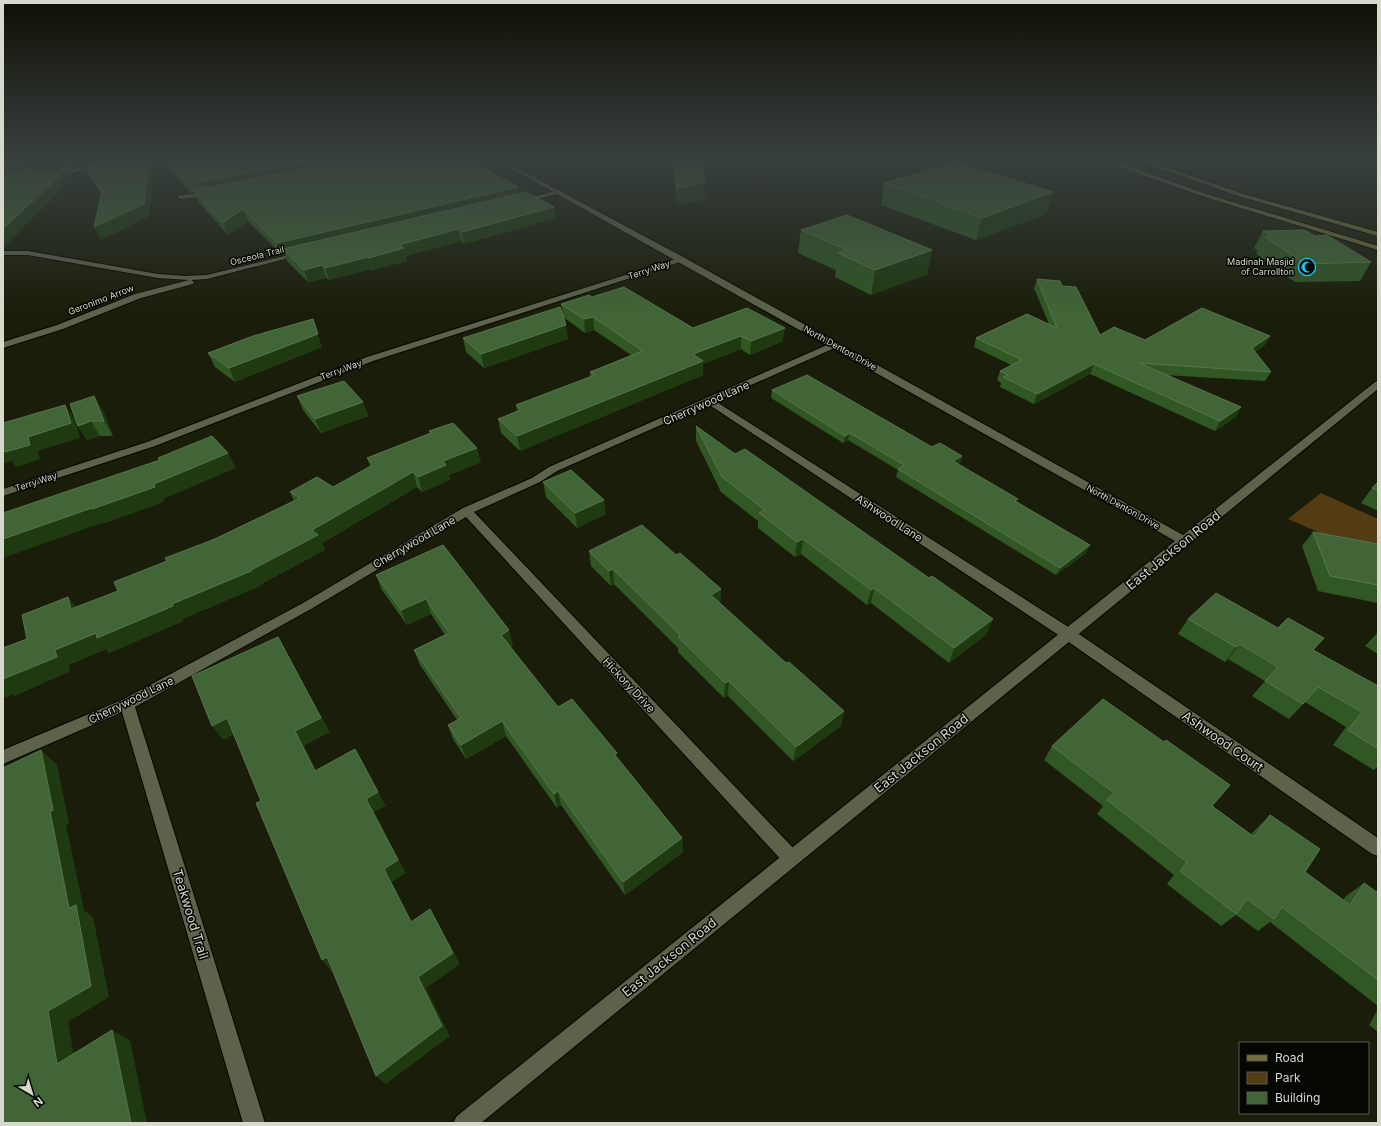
<svg xmlns="http://www.w3.org/2000/svg" width="1381" height="1126" viewBox="0 0 1381 1126" font-family="Inter,sans-serif">
<rect width="100%" height="100%" fill="#191d09"/>
<path fill="#543c14" d="M1321,493L1378,519V551L1359,550L1288,519Z"/>
<g fill="none" stroke-linecap="round" stroke-linejoin="round">
<g stroke="#050700" stroke-width="2">
<g id="minor">
<path d="M61,158H65L72,169L102,163L105,165L71,173L51,175V173L67,170Z"/>
<path d="M559,190L562,192L561,193L521,203L518,201Z"/>
<path d="M211,193L214,195L213,196L180,199L177,197L180,195Z"/>
<path d="M3,251H28L158,274L184,276L207,275L301,252L304,254L207,279L191,280L194,282L193,284L141,298L63,329L3,348V342L57,325L135,294L189,280L158,278L28,255H3Z"/>
<path d="M679,258H682L686,260L373,361L155,446L3,496V489L147,442L367,357Z"/>
<path d="M834,342L837,343L838,345L837,347L715,401L1073,630L1378,838V856L1372,854L1063,638L708,404L557,471L540,482L474,512L797,852L799,858L797,864L791,866L785,864L466,517L311,609L135,707L265,1123H243L122,712L3,764V750L122,700L303,603L463,508L532,478L549,467Z"/>
</g>
</g>
<g stroke="#050700" stroke-width="2">
<path id="tertiary" d="M493,158H498L685,258L1183,535L1375,382L1378,381V389L481,1123H453L457,1116L1175,541Z"/>
</g>
<g stroke="#050700" stroke-width="2">
<g id="secondary">
<path d="M1099,158H1106L1206,194L1378,246V250L1202,196L1134,172Z"/>
<path d="M1133,158H1139L1243,194L1378,232V236L1239,196L1133,159Z"/>
</g>
</g>
<use href="#minor" fill="#5d624b" fill-rule="evenodd"/>
<use href="#tertiary" fill="#5d624b" fill-rule="evenodd"/>
<use href="#secondary" fill="#726e39" fill-rule="evenodd"/>
</g>
<g fill="#305724">
<path d="M103,158H155L149,216L101,240L102,194L89,176L84,165L105,161Z"/>
<path d="M159,158H475L476,163L555,218L464,244L461,241L406,256L407,261L372,270L371,269L329,280L326,278L308,282L287,261L285,255H282L248,221L228,235L197,200L194,193H191Z"/>
<path d="M673,158H702L705,199L677,206Z"/>
<path d="M884,183L1053,192L1046,214L976,240L881,205Z"/>
<path d="M801,230L932,250L927,274L871,295L835,277L836,270L798,253Z"/>
<path d="M1263,231L1315,236L1371,262L1360,281L1295,282L1256,254L1258,251L1254,248Z"/>
<path d="M1037,279L1062,286L1100,335L1145,340L1265,345L1255,352L1271,372L1265,381L1165,375L1241,407L1236,417L1215,431L1090,374L1034,404L1000,387L1001,383L997,380L1000,371L1011,365L974,347L976,338L1049,324L1034,288Z"/>
<path d="M592,297L693,328L783,341L750,355L741,349L703,364V375L520,451L501,433L498,419L517,411L516,405L590,377V372L631,355L594,330L585,333L563,317L568,339L484,368L466,352L463,338L563,315L561,304Z"/>
<path d="M322,347L235,382L215,367L208,353Z"/>
<path d="M772,390L932,447L962,456L960,463L958,464L1017,502L1086,553L1056,575L896,477L898,470L848,440L843,443L771,398Z"/>
<path d="M297,396L363,402L368,416L321,433L303,410Z"/>
<path d="M103,411L113,436H100L87,440L78,426Z"/>
<path d="M696,426L987,634L949,663L871,603L867,605L801,554L795,557L758,528V521L721,492L696,441Z"/>
<path d="M429,431L481,462L449,475L450,480L422,492L417,487L322,543L325,550L259,585L260,586L182,619L183,621L109,653L106,649L68,665L70,671L14,696L13,694L3,698V648L27,639L76,607L118,591L167,561L294,501L290,492L333,487L370,466L367,458L430,433Z"/>
<path d="M543,482L606,514L577,528L546,497Z"/>
<path d="M1378,482V511L1361,503L1372,488Z"/>
<path d="M1313,532L1378,544V603L1318,591L1302,546Z"/>
<path d="M443,545L513,645L510,647L558,707L617,758L682,838L683,852L625,895L561,805L557,808L506,736L466,759L453,739L448,725L457,720L420,665L414,650L445,635L431,614L407,625L382,590L376,575Z"/>
<path d="M589,551L676,555L721,589L720,604L786,663L844,711L841,726L793,761L728,696L724,698L678,652V648L614,584L611,586L591,566Z"/>
<path d="M1188,619L1313,650L1378,686V766L1374,770L1333,745L1346,727L1305,702L1289,719L1252,696L1265,681L1228,659L1225,662L1178,634Z"/>
<path d="M1378,632V654L1365,646Z"/>
<path d="M1052,746L1212,806L1251,834L1270,815L1305,872L1343,900L1346,896L1364,883L1378,893V1006L1270,922L1258,931L1236,915L1221,926L1167,884L1174,875L1097,814L1103,806L1044,760Z"/>
<path d="M1378,1009V1032L1369,1025Z"/>
</g>
<g fill="#1f3a11">
<path d="M26,158H27L34,173L3,178V167Z"/>
<path d="M149,158H155L149,216L101,240L94,227Z"/>
<path d="M330,158H388L210,192L205,181Z"/>
<path d="M463,158H475L476,164Z"/>
<path d="M68,168L73,178L3,248V229Z"/>
<path d="M705,181V199L677,206V189Z"/>
<path d="M518,187L520,198L283,249L285,255H282L277,243Z"/>
<path d="M1053,192L1046,214L976,240L982,218Z"/>
<path d="M554,207L555,218L464,244L462,232Z"/>
<path d="M243,209L248,221L228,235L223,223Z"/>
<path d="M458,229L461,241L406,256L407,261L372,270L369,258L399,245Z"/>
<path d="M932,250L927,274L871,295L875,270Z"/>
<path d="M368,257L371,269L329,280L325,268Z"/>
<path d="M322,265L326,278L308,282L304,270Z"/>
<path d="M593,317L594,330L585,333L584,319Z"/>
<path d="M313,319L322,347L235,382L229,368Z"/>
<path d="M566,325L568,339L484,368L481,354Z"/>
<path d="M785,328L783,341L750,355L751,341Z"/>
<path d="M741,336V349L703,364V375L520,451L517,436L693,354Z"/>
<path d="M1270,336L1265,345L1247,357L1252,348Z"/>
<path d="M1094,364L1090,374L1034,404L1037,394Z"/>
<path d="M94,396L103,411L113,436L104,421Z"/>
<path d="M363,402L368,416L321,433L315,419Z"/>
<path d="M65,405L75,419L80,438L38,451L40,459L16,467L12,461L3,464V446L28,437Z"/>
<path d="M1241,407L1236,417L1215,431L1220,421Z"/>
<path d="M91,421L100,436L87,440L78,426Z"/>
<path d="M850,433L848,440L843,443L845,436Z"/>
<path d="M477,448L481,462L449,475L450,480L422,492L418,477L443,461Z"/>
<path d="M228,453L236,468L163,499L164,502L103,524L102,523L3,558V539L154,484Z"/>
<path d="M962,456L960,463L951,469L953,461Z"/>
<path d="M413,472L417,487L322,543L325,550L259,585L251,570L312,530Z"/>
<path d="M604,500L606,514L577,528L575,513Z"/>
<path d="M803,539L801,554L795,557L797,542Z"/>
<path d="M1090,545L1086,553L1056,575L1060,568Z"/>
<path d="M613,569L614,584L611,586L609,571Z"/>
<path d="M251,571L260,586L182,619L183,621L109,653L106,649L68,665L70,671L14,696L13,694L3,698V679L55,650L96,633L172,604Z"/>
<path d="M874,588L871,603L867,605L871,590Z"/>
<path d="M721,589L720,604L711,595Z"/>
<path d="M68,597L80,612L71,609Z"/>
<path d="M426,599L431,614L407,625L401,610Z"/>
<path d="M993,619L987,634L949,663L954,648Z"/>
<path d="M509,630L513,645L505,650L501,635Z"/>
<path d="M278,637L330,732L304,746L324,786L315,771L295,731Z"/>
<path d="M1240,644L1228,659L1225,662L1236,647Z"/>
<path d="M729,681L728,696L724,698L725,683Z"/>
<path d="M844,711L841,726L793,761L796,747Z"/>
<path d="M227,718L237,733L223,740L212,726Z"/>
<path d="M502,721L506,736L466,759L461,745Z"/>
<path d="M355,749L386,806L374,812L406,873L392,882L418,934L411,922L384,869L366,799Z"/>
<path d="M41,750L57,765L69,823L66,825L84,910L93,917L109,997L68,1022L77,1073L57,1064L48,1011L69,908L50,811Z"/>
<path d="M558,791L561,805L557,808L554,794Z"/>
<path d="M682,838L683,852L625,895L623,882Z"/>
<path d="M430,909L460,964L426,988L450,1036L386,1084L376,1076L418,977Z"/>
<path d="M327,957L332,972L322,960Z"/>
<path d="M112,1030L130,1040L147,1123H131Z"/>
</g>
<g fill="#416536" stroke="#59774d">
<path d="M3,158H26L28,163L3,167Z"/>
<path d="M105,158H149L144,204L94,227L102,192L84,165L107,161Z"/>
<path d="M164,158H330L205,181L186,182Z"/>
<path d="M358,158H466L518,187L277,243L243,209L223,223L192,189L206,188Z"/>
<path d="M674,158H702L705,181L677,189Z"/>
<path d="M956,162L1053,192L982,218L884,183Z"/>
<path d="M68,168L3,229V174L31,169L33,173Z"/>
<path d="M526,192L554,207L462,232L458,229L399,245L404,248L369,258L368,257L325,268L322,265L304,270L283,249Z"/>
<path d="M847,215L932,250L875,270L838,253L847,250L801,230Z"/>
<path d="M1305,230L1315,236L1327,235L1371,262L1305,264L1265,237H1272L1263,231Z"/>
<path d="M1037,279L1060,281L1062,286L1076,287L1100,335L1114,327L1145,340L1202,308L1270,336L1252,348L1271,372L1139,363L1241,407L1220,421L1094,364L1037,394L1003,377L1008,375L1000,371L1022,360L976,338L1027,314L1057,328Z"/>
<path d="M624,287L693,328L747,308L785,328L751,341L741,336L693,354L703,361L517,436L498,419L521,410L516,405L595,375L590,372L643,351L593,317L584,319L561,304L589,295L592,297Z"/>
<path d="M560,307L566,325L481,354L463,338Z"/>
<path d="M313,319L318,334L229,368L208,353L253,336Z"/>
<path d="M807,375L932,447L940,443L962,456L953,461L1018,499L1015,501L1090,545L1060,568L898,469L904,465L850,433L845,436L772,390Z"/>
<path d="M344,381L363,402L315,419L297,396Z"/>
<path d="M94,396L104,421H91L78,426L70,404Z"/>
<path d="M65,405L71,423L28,437L30,445L5,452L3,446V423Z"/>
<path d="M453,423L477,448L443,461L446,465L418,477L413,472L312,530L318,535L251,570V571L172,604L173,606L97,638L96,633L55,650L57,657L3,679V648L27,639L22,615L68,597L71,609L118,591L114,582L167,561L165,558L215,539L300,498L290,492L317,477L333,487L373,465L367,458L431,433L429,431Z"/>
<path d="M696,426L735,454L745,449L929,578L932,576L993,619L954,648L874,588L871,590L803,539L797,542L759,513L765,510L722,477Z"/>
<path d="M212,436L228,453L154,484L155,487L92,509V508L3,539V513L160,460L158,458Z"/>
<path d="M571,470L604,500L575,513L543,482Z"/>
<path d="M1378,482V490L1372,488Z"/>
<path d="M642,525L676,555L680,553L721,589L711,595L786,663L789,662L844,711L796,747L729,681L725,683L678,637L680,635L613,569L609,571L589,551Z"/>
<path d="M1313,532L1378,544V585L1330,576Z"/>
<path d="M443,545L509,630L501,635L558,707L572,699L617,753L615,755L682,838L623,882L558,791L554,794L502,721L461,745L448,725L461,718L414,650L449,633L426,599L401,610L376,575Z"/>
<path d="M1216,593L1278,628L1288,618L1324,638L1313,650L1378,686V749L1348,730L1362,712L1318,687L1303,704L1265,681L1278,667L1240,644L1236,647L1188,619Z"/>
<path d="M278,637L321,718L295,731L315,771L355,749L378,792L366,799L398,860L384,869L411,922L430,909L453,953L418,977L442,1026L376,1076L327,957L322,960L256,803L261,801L227,718L212,726L192,676Z"/>
<path d="M1103,699L1164,742L1166,740L1230,785L1212,806L1254,837L1270,815L1320,849L1305,872L1350,905L1364,883L1378,893V980L1282,907L1274,919L1247,899L1236,914L1180,871L1187,862L1107,800L1114,793L1052,746Z"/>
<path d="M41,750L53,810L50,811L69,908L76,905L91,986L48,1011L57,1064L112,1030L131,1123H3V768Z"/>
</g>
<linearGradient id="sky" x2="0" y2="1"><stop stop-color="#0e1005"/><stop offset="0.5" stop-color="#38403e"/><stop offset="1" stop-color="#38403e" stop-opacity="0"/></linearGradient>
<rect width="1381" height="315" fill="url(#sky)"/>
<defs>
<g id="mosque-ring" transform="scale(0.9)"><circle r="9.5" fill="#050702" stroke="#0ecafa" stroke-width="1.5"/><path d="M3.5-4.9A6 6 0 1 0 3.5 4.9A5 5 0 1 1 3.5-4.9Z" fill="#0ecafa"/></g>
</defs>
<g fill-rule="evenodd">
<use href="#mosque-ring" x="1307" y="267"/>
</g>
<g text-anchor="middle" stroke-width="3" stroke-linejoin="round" paint-order="stroke">
<g font-size="9" fill="#d6d9cc" stroke="#050702">
<text transform="translate(257 256) rotate(-14)" y="3">Osceola Trail</text>
<text transform="translate(649 270) rotate(-18)" y="3">Terry Way</text>
<text transform="translate(101 300) rotate(-21)" y="3">Geronimo Arrow</text>
<text transform="translate(840 348) rotate(29)" y="3">North Denton Drive</text>
<text transform="translate(341 370) rotate(-20)" y="3">Terry Way</text>
<text transform="translate(36 482) rotate(-18)" y="3">Terry Way</text>
<text transform="translate(1123 507) rotate(29)" y="3">North Denton Drive</text>
</g>
<g font-size="9" fill="#d6d9cc" stroke="#050702" text-anchor="end">
<text x="1294" y="265">Madinah Masjid<tspan x="1294" dy="10">of Carrollton</tspan></text>
</g>
<g font-size="11" fill="#d6d9cc" stroke="#050702">
<text transform="translate(706 403) rotate(-24)" y="4">Cherrywood Lane</text>
<text transform="translate(889 518) rotate(33)" y="4">Ashwood Lane</text>
<text transform="translate(414 542) rotate(-30)" y="4">Cherrywood Lane</text>
<text transform="translate(629 685) rotate(47)" y="4">Hickory Drive</text>
<text transform="translate(131 700) rotate(-26)" y="4">Cherrywood Lane</text>
</g>
<g font-size="13" fill="#d6d9cc" stroke="#050702">
<text transform="translate(1173 550) rotate(-39)" y="5">East Jackson Road</text>
<text transform="translate(1223 741) rotate(35)" y="5">Ashwood Court</text>
<text transform="translate(921 753) rotate(-39)" y="5">East Jackson Road</text>
<text transform="translate(191 914) rotate(73)" y="5">Teakwood Trail</text>
<text transform="translate(669 957) rotate(-39)" y="5">East Jackson Road</text>
</g>
</g>
<rect width="1381" height="1126" fill="none" stroke="#d6d9cc" stroke-width="8"/>
<rect x="1239" y="1042" width="130" height="72" fill="#050702" stroke="#595b53"/>
<rect x="1247" y="1055" width="20" height="6" fill="#726e39" stroke="#595b53"/>
<text x="1275" y="1062" font-size="12" fill="#d6d9cc">Road</text>
<rect x="1247" y="1072" width="20" height="12" fill="#543c14" stroke="#595b53"/>
<text x="1275" y="1082" font-size="12" fill="#d6d9cc">Park</text>
<rect x="1247" y="1092" width="20" height="12" fill="#416536" stroke="#595b53"/>
<text x="1275" y="1102" font-size="12" fill="#d6d9cc">Building</text>
<g transform="translate(32 1094) rotate(142)" stroke="#050702" stroke-width="3" paint-order="stroke">
<path d="M0-3L7 15L0 10L-7 15Z" fill="#d6d9cc"/>
<text y="-6" font-size="11" font-weight="bold" text-anchor="middle" fill="#d6d9cc">N</text>
</g>
</svg>
